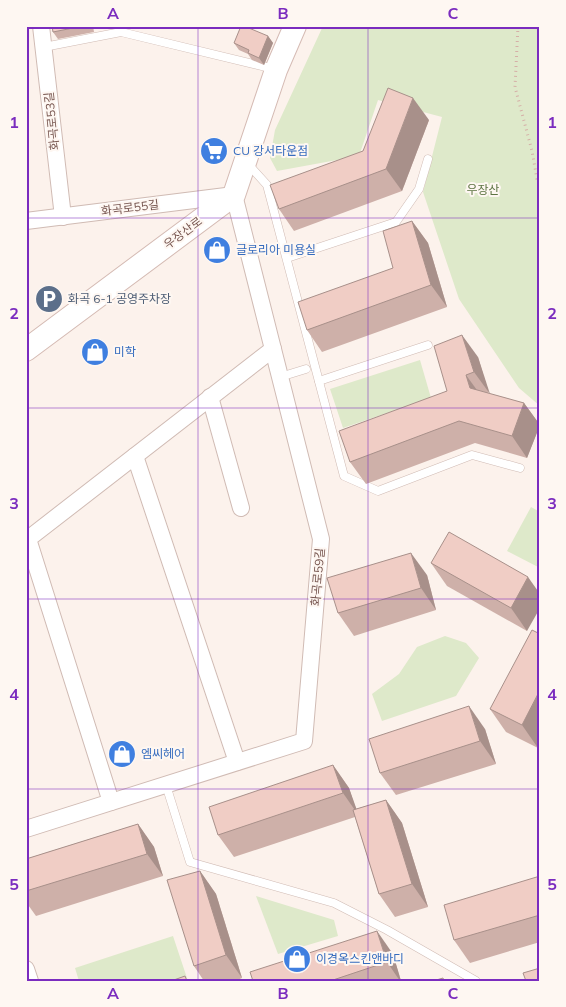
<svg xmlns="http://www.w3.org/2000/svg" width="566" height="1007" viewBox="0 0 566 1007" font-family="Mulish,'Noto Sans KR',sans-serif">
<rect width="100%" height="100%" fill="#fcf2ec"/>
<g fill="#dee9ca">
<path d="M323,26H540V406L519,388L459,299L423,192L442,117L378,100L359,156L277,171L270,158L275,130Z"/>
<path d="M420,360L431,398L343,428L330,389Z"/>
<path d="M531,507L540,512V568L507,551Z"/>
<path d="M445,636L466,643L479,658L456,696L382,721L372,694L399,674L417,647Z"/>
<path d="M256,896L334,920L338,936L278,954Z"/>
<path d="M173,936L188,981H79L75,968Z"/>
</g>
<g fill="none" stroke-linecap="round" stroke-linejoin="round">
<g stroke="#d0bbb4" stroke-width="9">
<g id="lane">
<path d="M44,47L121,32L274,69"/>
<path d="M248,164L267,185L344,476L378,491L472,455L520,468"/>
<path d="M287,258L396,222L419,189L428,159"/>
<path d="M280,377L306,369"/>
<path d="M319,381L428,345"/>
<path d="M166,785L190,862L334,903L387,930L476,981"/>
</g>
</g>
<g stroke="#d0bbb4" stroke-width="18">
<g id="street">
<path d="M41,26L63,217"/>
<path d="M26,221L234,195L321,539L304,741L26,829"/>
<path d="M210,397L241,508"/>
<path d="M135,456L237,762"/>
<path d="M111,802L28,539L273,349"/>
<path d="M26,969L30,981"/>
</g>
</g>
<g stroke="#d5bbb4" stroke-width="24">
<path id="secondary" d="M26,350L234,195L276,70L295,26"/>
</g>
<path stroke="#d5afa7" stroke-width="3" stroke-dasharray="1 4" stroke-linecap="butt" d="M518,26L515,87L532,151L537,179L540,183"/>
<use href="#lane" stroke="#fff" stroke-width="8"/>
<use href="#street" stroke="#fff" stroke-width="16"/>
<use href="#secondary" stroke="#fff" stroke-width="22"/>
</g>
<g fill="#ceb0a9">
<path d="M52,26H93L94,32L58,39L53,32Z"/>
<path d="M117,26H127V28Z"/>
<path d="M268,36L273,43L264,65L252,60L248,54L239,50L234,43Z"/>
<path d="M429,120L402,191L294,231L279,209L363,151Z"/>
<path d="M412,221L428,243L447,307L322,352L307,330L393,268Z"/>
<path d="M478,357L489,394L524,403L540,425L527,458L475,443L366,484L350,462L447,391Z"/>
<path d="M431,563L528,577L527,631L447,586Z"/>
<path d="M427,575L436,610L354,636L338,613Z"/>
<path d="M540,634L538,748L506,732L490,709Z"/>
<path d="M485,729L496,764L396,795L380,773Z"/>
<path d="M333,765L349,788L356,809L386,800L402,823L428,907L395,917L379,894L355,817L234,857L218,835Z"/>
<path d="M138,824L154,847L163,876L36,916L26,902V859Z"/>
<path d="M200,871L216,894L242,978L235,981H204L194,966Z"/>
<path d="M540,876V942L470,963L454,940Z"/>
<path d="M393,954L401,981H253Z"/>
</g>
<g fill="#a8908a">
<path d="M268,36L273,43L264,65L259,58Z"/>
<path d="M413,98L429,120L402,191L386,169Z"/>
<path d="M412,221L428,243L447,307L431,285Z"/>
<path d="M462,335L478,357L490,394L474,372Z"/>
<path d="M466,375L482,397L470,388Z"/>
<path d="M524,403L540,425L527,458L512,436Z"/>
<path d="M411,553L427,575L436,610L421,588Z"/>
<path d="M528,577L540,594V608L527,631L511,608Z"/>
<path d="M540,690V744L538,748L522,725Z"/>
<path d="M469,706L485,729L496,764L480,741Z"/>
<path d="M333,765L349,788L359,816L343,793Z"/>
<path d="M386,800L402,823L428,907L412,884Z"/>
<path d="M138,824L154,847L163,876L147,854Z"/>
<path d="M200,871L216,894L242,978L226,955Z"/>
<path d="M377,931L393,954L401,981H400L387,962Z"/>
</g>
<g fill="#f0cdc5" stroke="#a8908a">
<path d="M52,26H83L53,32Z"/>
<path d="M241,26H244L268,36L259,58L248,53L249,50L234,43Z"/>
<path d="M388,88L413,98L386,169L279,209L270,185L363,151Z"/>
<path d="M412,221L431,285L307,330L298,302L393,268L383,231Z"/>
<path d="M462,335L474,372L466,375L470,388L524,403L512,436L459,421L350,462L339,431L447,391L434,346Z"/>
<path d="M449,532L528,577L511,608L431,563Z"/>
<path d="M411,553L421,588L338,613L327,578Z"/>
<path d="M532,630L540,634V690L522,725L490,709Z"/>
<path d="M469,706L480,741L380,773L369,739Z"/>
<path d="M333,765L343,793L218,835L209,807Z"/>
<path d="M386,800L412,884L379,894L353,810Z"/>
<path d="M138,824L147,854L26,891V859Z"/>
<path d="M200,871L226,955L194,966L167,880Z"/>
<path d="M540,876V915L454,940L444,905Z"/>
<path d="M377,931L387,962L330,981H253L250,972Z"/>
<path d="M540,968V981H526L523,973Z"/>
<path d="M185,976L187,981H171Z"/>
<path d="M443,978L444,981H433Z"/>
</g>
<path fill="none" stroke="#7b2cbf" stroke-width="1" stroke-opacity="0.55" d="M198,26V981M368,26V981M26,218H540M26,408H540M26,599H540M26,789H540"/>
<defs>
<g id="supermarket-disc" transform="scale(1.4375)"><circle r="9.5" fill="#3f7fe0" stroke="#fef7f2"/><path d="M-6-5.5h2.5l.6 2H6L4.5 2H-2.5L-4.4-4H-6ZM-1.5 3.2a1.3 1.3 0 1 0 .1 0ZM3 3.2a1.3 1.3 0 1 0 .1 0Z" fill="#fff"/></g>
<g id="shop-disc" transform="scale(1.4375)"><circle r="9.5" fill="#3f7fe0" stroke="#fef7f2"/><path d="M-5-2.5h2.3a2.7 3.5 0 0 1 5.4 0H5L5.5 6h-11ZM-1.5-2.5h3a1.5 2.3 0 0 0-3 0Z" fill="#fff"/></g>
<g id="parking-disc" transform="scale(1.4375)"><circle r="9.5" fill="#5c6f8a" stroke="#fef7f2"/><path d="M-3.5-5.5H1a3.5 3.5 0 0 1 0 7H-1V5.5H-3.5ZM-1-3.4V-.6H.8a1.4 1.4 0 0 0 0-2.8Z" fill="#fff"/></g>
</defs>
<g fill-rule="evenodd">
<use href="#supermarket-disc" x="214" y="151"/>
<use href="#shop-disc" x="217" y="250"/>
<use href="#parking-disc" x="49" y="299"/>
<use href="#shop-disc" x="95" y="352"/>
<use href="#shop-disc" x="122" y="754"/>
<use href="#shop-disc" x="297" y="959"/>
</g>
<g text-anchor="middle" stroke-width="4" stroke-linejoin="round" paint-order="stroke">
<g font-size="12" fill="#76554f" stroke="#fef7f2">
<text transform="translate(52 121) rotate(-96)" y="4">화곡로53길</text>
<text transform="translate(130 208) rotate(-7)" y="4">화곡로55길</text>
<text transform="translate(183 233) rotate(-37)" y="4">우장산로</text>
<text transform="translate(318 577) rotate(-85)" y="4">화곡로59길</text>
</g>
<g font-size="12" fill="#366cbe" stroke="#fef7f2" text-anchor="start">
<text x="233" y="155">CU 강서타운점</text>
<text x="236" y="254">글로리아 미용실</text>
<text x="114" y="356">미학</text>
<text x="141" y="758">엠씨헤어</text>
<text x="316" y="963">이경옥스킨앤바디</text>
</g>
<g font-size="12" fill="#5e7544" stroke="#fef7f2">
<text x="483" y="194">우장산</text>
</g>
<g font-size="12" fill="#4e5e75" stroke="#fef7f2" text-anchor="start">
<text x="68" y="303">화곡 6-1 공영주차장</text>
</g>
</g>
<rect width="566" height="1007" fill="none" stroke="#fef7f2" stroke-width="55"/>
<rect x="28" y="28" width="510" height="952" fill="none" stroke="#7b2cbf" stroke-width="2"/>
<g font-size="16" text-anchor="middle" font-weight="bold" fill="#7b2cbf">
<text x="113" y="19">A</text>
<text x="283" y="19">B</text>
<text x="453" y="19">C</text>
<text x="14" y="128">1</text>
<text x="552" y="128">1</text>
<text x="14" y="319">2</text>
<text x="552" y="319">2</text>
<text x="14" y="509">3</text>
<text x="552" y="509">3</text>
<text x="14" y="700">4</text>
<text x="552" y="700">4</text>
<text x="14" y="890">5</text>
<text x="552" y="890">5</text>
<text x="113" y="999">A</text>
<text x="283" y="999">B</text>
<text x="453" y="999">C</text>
</g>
</svg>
